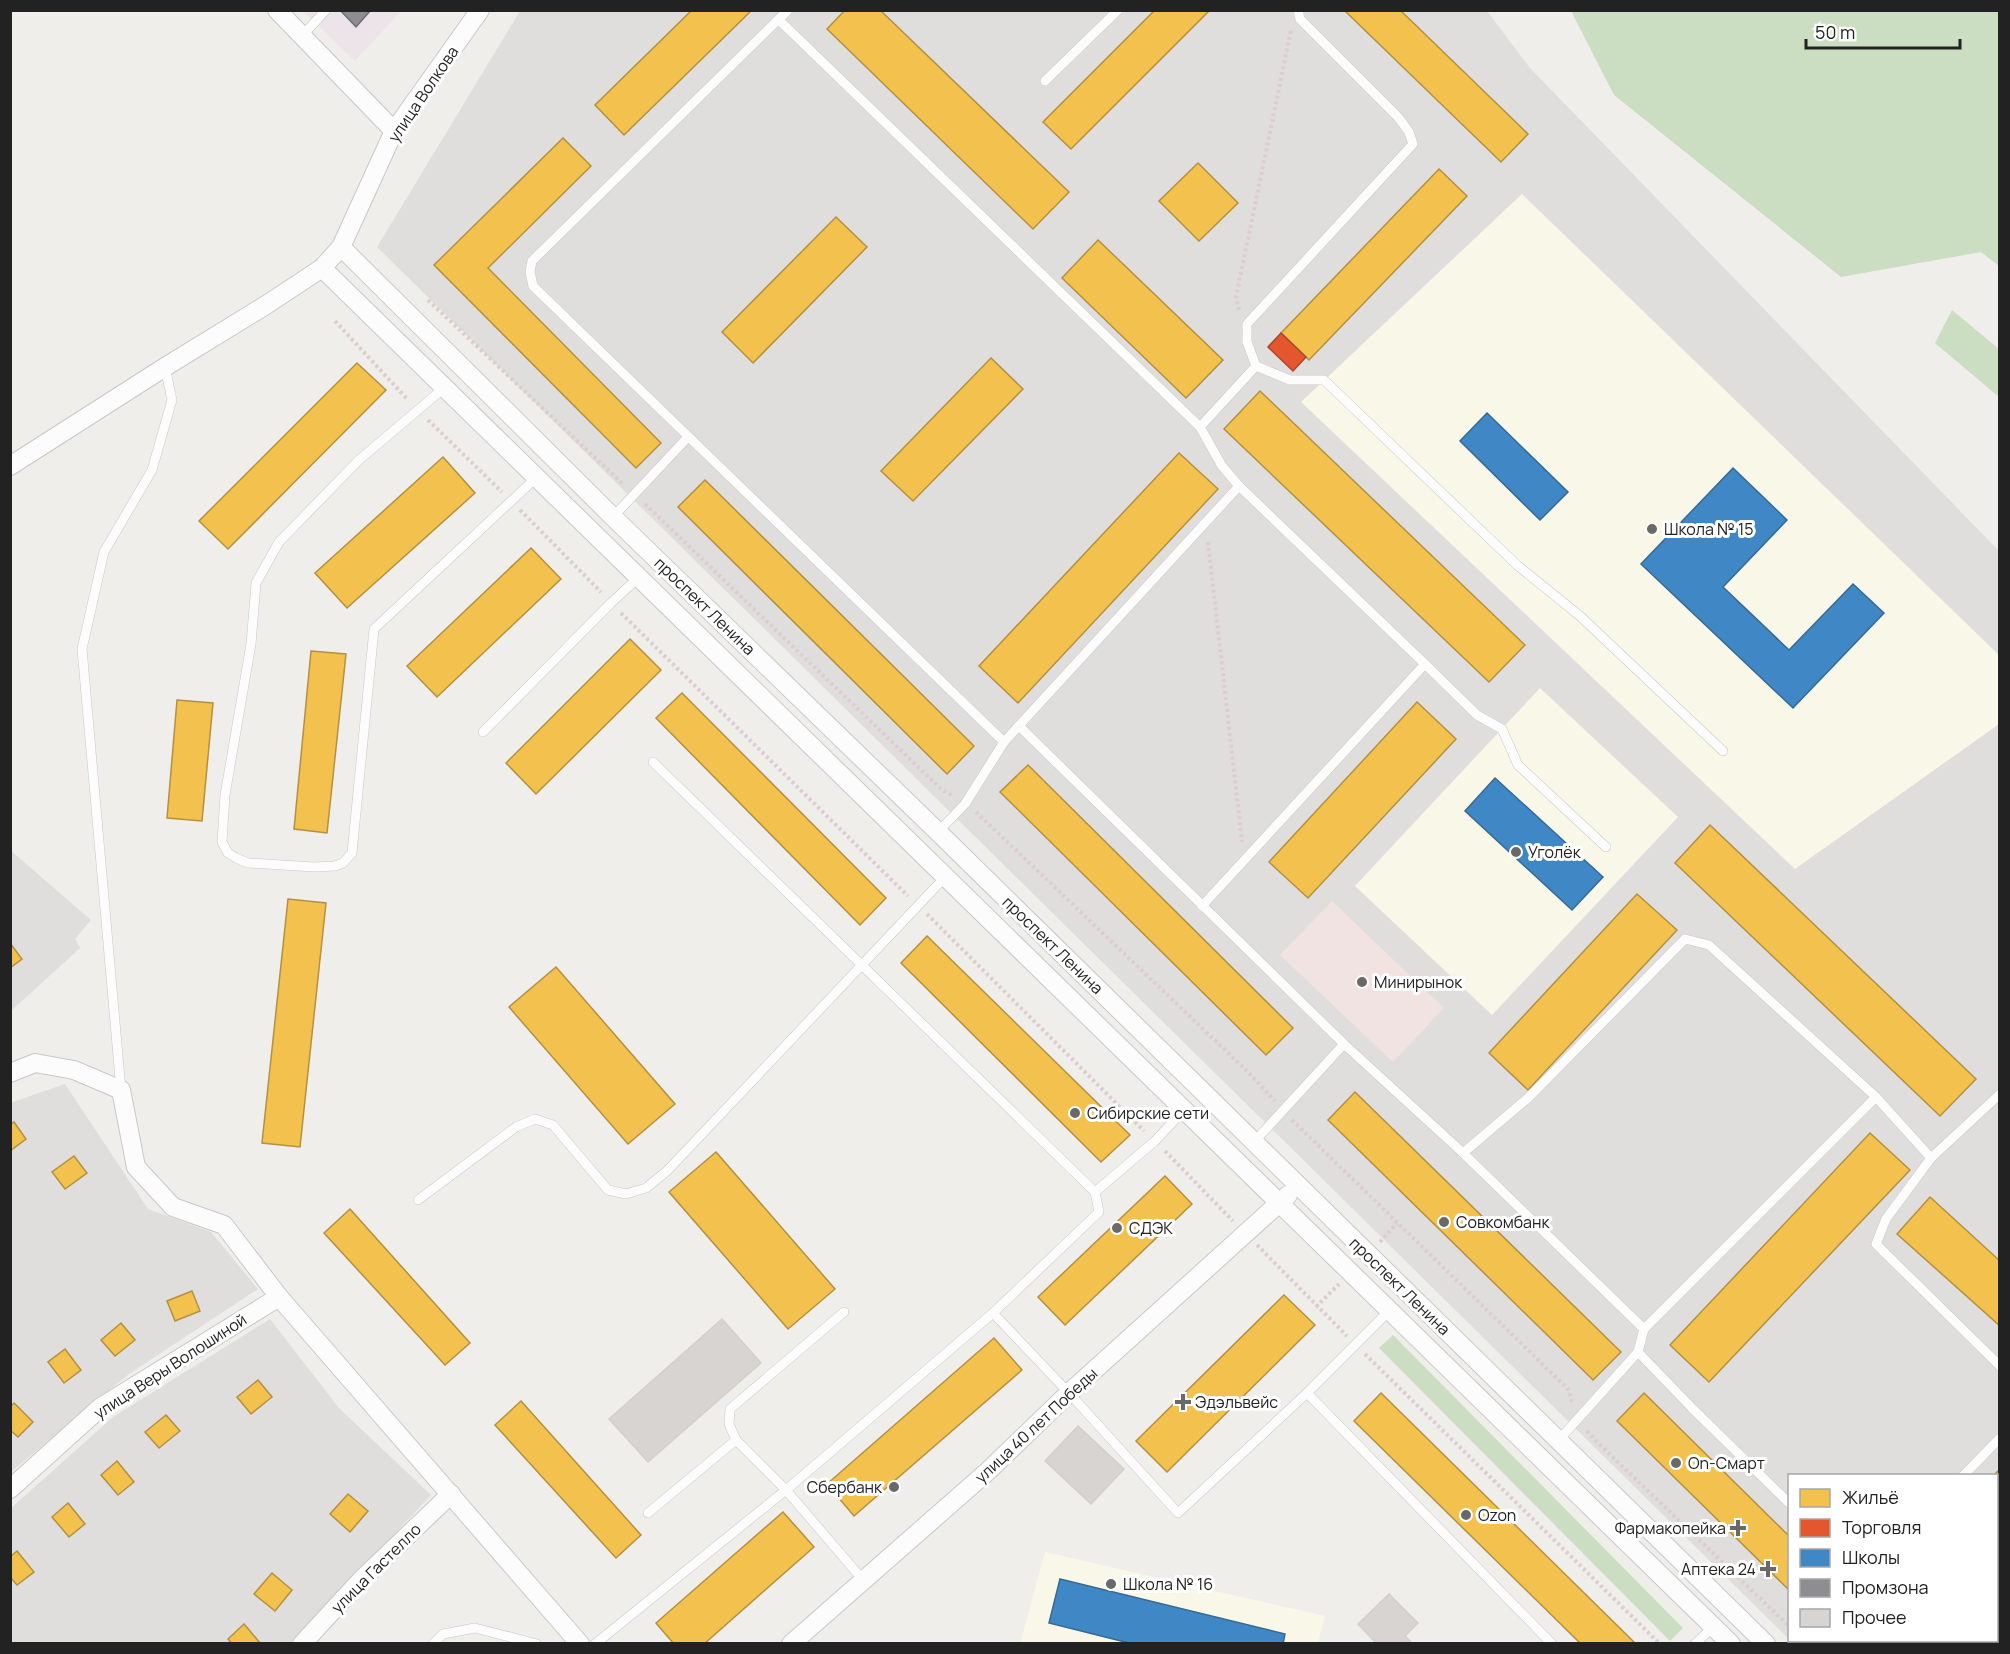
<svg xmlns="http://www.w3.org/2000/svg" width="2010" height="1654" viewBox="0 0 2010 1654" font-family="Manrope,sans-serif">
<rect width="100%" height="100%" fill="#f0eeeb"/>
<g fill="#dfdedc">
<path d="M520,11H1487L1530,68L1999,551V1643H1793L1790,1640H1996V1476H1790V1640L377,247Z"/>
<path d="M10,850L91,920L75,939L80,948L11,1011Z"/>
<path d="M65,1084L148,1209L211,1232L258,1289L129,1374L11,1472L10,1103Z"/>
<path d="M270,1319L339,1408L431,1495L292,1644L11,1643L10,1509L113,1417Z"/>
</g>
<path fill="#f1e3e1" d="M1332,901L1444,1008L1393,1062L1280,955Z"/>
<path fill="#ede4e9" d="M303,11H401L355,61Z"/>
<g fill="#f8f7e8">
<path d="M1522,194L1999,655V724L1795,869L1301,402Z"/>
<path d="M1540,688L1678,817L1492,1015L1355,886Z"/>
<path d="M1045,1552L1325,1616L1318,1643L1020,1644Z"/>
</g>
<g fill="#cbdec1">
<path d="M1571,11H1999V266L1981,252L1841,277L1614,95Z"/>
<path d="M1952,310L1999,349V397L1935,343Z"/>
<path d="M1393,1335L1683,1628L1670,1641L1379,1348Z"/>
</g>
<g fill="#f2c14e" stroke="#b49141" stroke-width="1.5">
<path d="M692,10H752L624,135L595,105Z"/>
<path d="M845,10H880L1069,192L1033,229L827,29Z"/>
<path d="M1155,10H1210L1071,149L1043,122Z"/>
<path d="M1344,10H1400L1528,134L1501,162Z"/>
<path d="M563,138L591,166L488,268L661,443L636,468L434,265Z"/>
<path d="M1198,163L1238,203L1199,241L1159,201Z"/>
<path d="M1439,169L1467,196L1309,360L1281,333Z"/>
<path d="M836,217L867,247L753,363L722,332Z"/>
<path d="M1098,240L1223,360L1186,398L1062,278Z"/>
<path d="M991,358L1023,389L913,501L881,471Z"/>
<path d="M357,363L386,390L228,549L199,521Z"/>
<path d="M1260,391L1525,645L1489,682L1224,429Z"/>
<path d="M1179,453L1218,489L1018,703L979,666Z"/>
<path d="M443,457L475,493L347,608L315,573Z"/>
<path d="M705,480L974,746L947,774L678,507Z"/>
<path d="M531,548L561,579L437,697L407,666Z"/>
<path d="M630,639L661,670L536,794L506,763Z"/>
<path d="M311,651L346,654L327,833L294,829Z"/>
<path d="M682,693L886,898L860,925L656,718Z"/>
<path d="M177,700L213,703L202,821L167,818Z"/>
<path d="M1417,702L1456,739L1308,898L1269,862Z"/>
<path d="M1028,765L1293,1028L1266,1055L1000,792Z"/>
<path d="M1710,825L1976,1079L1940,1116L1675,863Z"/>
<path d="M1637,894L1677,930L1528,1090L1489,1053Z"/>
<path d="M288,899L326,903L300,1147L262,1143Z"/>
<path d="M927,936L1130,1135L1101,1162L901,963Z"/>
<path d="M10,943L22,959L10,968Z"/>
<path d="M556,967L675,1104L628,1144L509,1007Z"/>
<path d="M1355,1092L1621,1352L1593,1380L1328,1120Z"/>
<path d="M14,1122L26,1139L10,1151V1124Z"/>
<path d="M1870,1133L1910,1170L1709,1382L1670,1345Z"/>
<path d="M716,1152L835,1289L788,1329L669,1192Z"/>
<path d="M74,1156L87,1173L65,1189L52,1172Z"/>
<path d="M1165,1176L1192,1204L1065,1325L1038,1297Z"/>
<path d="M1930,1197L2000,1261V1326L1897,1234Z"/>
<path d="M350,1209L470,1343L445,1365L324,1233Z"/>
<path d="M192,1291L200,1311L175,1321L167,1301Z"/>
<path d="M1284,1295L1315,1325L1167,1472L1136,1441Z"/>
<path d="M121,1323L135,1340L115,1356L101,1340Z"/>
<path d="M994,1338L1022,1370L854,1516L827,1484Z"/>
<path d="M65,1349L81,1370L64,1383L48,1362Z"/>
<path d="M258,1380L272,1397L251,1414L237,1397Z"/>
<path d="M1381,1393L1636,1644H1581L1354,1421Z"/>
<path d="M1644,1393L1790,1537V1591L1617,1421Z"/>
<path d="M521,1401L641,1535L616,1558L495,1425Z"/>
<path d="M14,1403L33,1422L18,1437L10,1430V1407Z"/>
<path d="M166,1415L180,1431L159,1448L145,1432Z"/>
<path d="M117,1461L134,1482L118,1495L101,1475Z"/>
<path d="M2000,1469V1548L1996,1551V1476H1993Z"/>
<path d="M348,1494L368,1511L350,1532L330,1514Z"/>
<path d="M68,1503L85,1524L69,1537L52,1517Z"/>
<path d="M783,1512L814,1547L704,1644H674L656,1623Z"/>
<path d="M17,1551L34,1572L17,1585L10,1577V1557Z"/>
<path d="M272,1573L292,1590L275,1611L254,1594Z"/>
<path d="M244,1624L261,1644H232L228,1639Z"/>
<path d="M1996,1627L2000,1629V1644H1980L1983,1640H1996Z"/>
<path d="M1840,1640H1895L1898,1644H1843Z"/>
</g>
<path fill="#e4572e" stroke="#aa472a" stroke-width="1.5" d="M1281,333L1306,357L1293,371L1268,347Z"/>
<g fill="#3f88c5" stroke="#366994" stroke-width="1.5">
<path d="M1487,413L1568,492L1540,520L1460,441Z"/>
<path d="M1733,468L1787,520L1723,587L1789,650L1853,584L1884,613L1793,708L1641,564Z"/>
<path d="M1495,778L1603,877L1572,910L1465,811Z"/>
<path d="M1060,1579L1285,1634L1283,1644H1133L1049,1623Z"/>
</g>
<path fill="#8d8d92" stroke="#6d6d70" stroke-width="1.5" d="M340,10H371L356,27Z"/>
<g fill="#d7d4d2" stroke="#d3d0cc" stroke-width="1.5">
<path d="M722,1319L761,1363L648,1462L609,1419Z"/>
<path d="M1078,1426L1124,1469L1091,1504L1045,1461Z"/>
<path d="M1389,1594L1418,1623L1405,1636L1413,1644H1377L1358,1624Z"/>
</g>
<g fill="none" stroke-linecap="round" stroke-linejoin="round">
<g stroke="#c9c8c7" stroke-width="10">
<g id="service">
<path d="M788,10L532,261L530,272L533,286L1004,742"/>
<path d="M779,20L1200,427"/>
<path d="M302,36L326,10"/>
<path d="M1045,81L1118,10"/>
<path d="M1256,366L1290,380H1324L1517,565L1580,616L1723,751"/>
<path d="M445,387L359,460L279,542L256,583L251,644L225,795L222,842L228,853L236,858L248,863L314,867L335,866L343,863L352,853L374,629L537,477"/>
<path d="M1239,486L1222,466L1200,427L1256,366L1247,342V324L1413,144L1409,132L1398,117L1300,19L1298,10"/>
<path d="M613,517L688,437"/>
<path d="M1425,664L1477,715L1502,729L1518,765L1606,847"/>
<path d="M1019,726L1344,1044"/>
<path d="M483,732L611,603L639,577"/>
<path d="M653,762L1095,1192"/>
<path d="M938,832L965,804L1004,742L1239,486L1425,664L1202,906"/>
<path d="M121,1090L82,649L104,552L152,470L172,400L165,367"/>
<path d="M1876,1097L1931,1158L2000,1094"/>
<path d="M1254,1142L1344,1044L1463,1153L1644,1329"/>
<path d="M1463,1153L1528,1098L1685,939L1709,945L1876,1097L1644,1329L1638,1352"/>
<path d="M1931,1158L1886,1219L1876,1244L2000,1366"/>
<path d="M418,1200L516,1127L535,1119L553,1125L608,1190L626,1194L646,1188L667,1171L946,876"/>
<path d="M844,1312L730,1409L729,1424L736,1440L786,1490L863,1580"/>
<path d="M993,1313L1069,1393L1178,1513L1307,1393L1390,1310"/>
<path d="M1307,1393L1552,1644"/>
<path d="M1558,1441L1638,1352L1692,1408L1790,1504"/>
<path d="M1963,1476L2000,1438"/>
<path d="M648,1513L736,1440"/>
<path d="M433,1644L443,1634L475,1628L537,1644"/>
<path d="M595,1644L786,1490L993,1313L1099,1212L1095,1192L1155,1141L1185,1109"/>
<path d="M1695,1644L1714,1626"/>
</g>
</g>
<g stroke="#c9c8c7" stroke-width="20">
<g id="minor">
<path d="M277,10L394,131"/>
<path d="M341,247L613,517L938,832L1766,1644"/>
<path d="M322,268L1731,1644"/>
<path d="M10,466L165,367L266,305L322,268L341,247L394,131L480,10"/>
<path d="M10,1073L35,1063L74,1070L121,1090L136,1167L173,1207L224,1225L279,1297L580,1644"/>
<path d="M10,1489L101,1407L279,1297"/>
<path d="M302,1644L361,1580L451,1494"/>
<path d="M791,1644L988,1471L1069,1393L1288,1195"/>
</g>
</g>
<g stroke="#dccecd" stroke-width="4" stroke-dasharray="3 3" stroke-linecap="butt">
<path d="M428,300L624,485"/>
<path d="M1239,310L1236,297L1291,30"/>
<path d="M335,321L408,400"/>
<path d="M428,420L502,492"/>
<path d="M645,504L941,789L953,796"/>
<path d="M520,510L601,592"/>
<path d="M1208,542L1242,842"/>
<path d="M621,613L908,896"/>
<path d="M976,812L1248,1072L1275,1101"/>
<path d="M927,914L1144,1131"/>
<path d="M1292,1120L1568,1389L1572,1403"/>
<path d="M1165,1151L1233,1221"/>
<path d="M1380,1242L1397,1223"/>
<path d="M1257,1245L1347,1336"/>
<path d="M1316,1307L1339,1284"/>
<path d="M1365,1354L1660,1644"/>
<path d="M1587,1431L1597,1442L1790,1627"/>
<path d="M1804,1640L1807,1644"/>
</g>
<use href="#service" stroke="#fdfcfc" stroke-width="9"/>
<use href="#minor" stroke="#fdfcfc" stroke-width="18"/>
</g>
<g fill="#6a6968" stroke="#fff" stroke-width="2">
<circle cx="1652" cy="529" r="6"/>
<circle cx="1516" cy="852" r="6"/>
<circle cx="1362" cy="982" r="6"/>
<circle cx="1075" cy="1113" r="6"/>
<circle cx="1444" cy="1222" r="6"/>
<circle cx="1117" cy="1228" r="6"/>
<path d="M1180 1393h6v6h6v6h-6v6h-6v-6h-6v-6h6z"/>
<circle cx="1676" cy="1463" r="6"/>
<circle cx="894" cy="1487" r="6"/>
<circle cx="1466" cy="1515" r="6"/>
<path d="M1735 1519h6v6h6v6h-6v6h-6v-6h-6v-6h6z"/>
<path d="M1765 1560h6v6h6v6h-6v6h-6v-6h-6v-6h6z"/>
<circle cx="1111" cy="1584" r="6"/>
</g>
<g text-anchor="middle" stroke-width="6" stroke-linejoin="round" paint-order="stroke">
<g font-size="16" fill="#222" stroke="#fff">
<text transform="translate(423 94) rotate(-56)" y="6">улица Волкова</text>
<text transform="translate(705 606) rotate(44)" y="6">проспект Ленина</text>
<text transform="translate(1053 945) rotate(44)" y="6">проспект Ленина</text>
<text transform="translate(1400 1286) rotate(44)" y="6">проспект Ленина</text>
<text transform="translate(170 1366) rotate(-33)" y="6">улица Веры Волошиной</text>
<text transform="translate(1036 1425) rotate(-43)" y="6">улица 40 лет Победы</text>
<text transform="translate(376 1568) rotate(-45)" y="6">улица Гастелло</text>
</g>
<g font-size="16" fill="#222" stroke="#fff" text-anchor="start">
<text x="1664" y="535">Школа № 15</text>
<text x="1528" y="858">Уголёк</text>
<text x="1374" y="988">Минирынок</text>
<text x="1087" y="1119">Сибирские сети</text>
<text x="1456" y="1228">Совкомбанк</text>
<text x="1129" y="1234">СДЭК</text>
<text x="1195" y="1408">Эдэльвейс</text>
<text x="1688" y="1469">On-Смарт</text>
<text x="882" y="1493" text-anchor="end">Сбербанк</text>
<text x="1478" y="1521">Ozon</text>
<text x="1726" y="1534" text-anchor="end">Фармакопейка</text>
<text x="1756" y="1575" text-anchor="end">Аптека 24</text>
<text x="1123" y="1590">Школа № 16</text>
</g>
</g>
<rect width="2010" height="1654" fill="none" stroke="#222222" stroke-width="24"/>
<rect x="1788" y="1474" width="210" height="168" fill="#ffffff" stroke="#a7a7a7" stroke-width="1.5"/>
<rect x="1800" y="1489" width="30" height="18" fill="#f2c14e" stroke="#a7a7a7" stroke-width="1.5"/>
<text x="1842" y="1504" font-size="18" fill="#222222">Жильё</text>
<rect x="1800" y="1519" width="30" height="18" fill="#e4572e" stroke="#a7a7a7" stroke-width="1.5"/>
<text x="1842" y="1534" font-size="18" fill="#222222">Торговля</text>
<rect x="1800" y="1549" width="30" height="18" fill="#3f88c5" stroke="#a7a7a7" stroke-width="1.5"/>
<text x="1842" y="1564" font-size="18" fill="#222222">Школы</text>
<rect x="1800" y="1579" width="30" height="18" fill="#8d8d92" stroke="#a7a7a7" stroke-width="1.5"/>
<text x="1842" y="1594" font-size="18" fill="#222222">Промзона</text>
<rect x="1800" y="1609" width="30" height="18" fill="#d7d4d2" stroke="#a7a7a7" stroke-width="1.5"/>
<text x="1842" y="1624" font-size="18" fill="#222222">Прочее</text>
<path d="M1806 39v9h154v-9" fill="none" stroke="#222222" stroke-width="3"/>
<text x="1815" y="39" font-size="18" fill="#222222" stroke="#ffffff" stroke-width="4.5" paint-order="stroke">50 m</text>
</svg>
